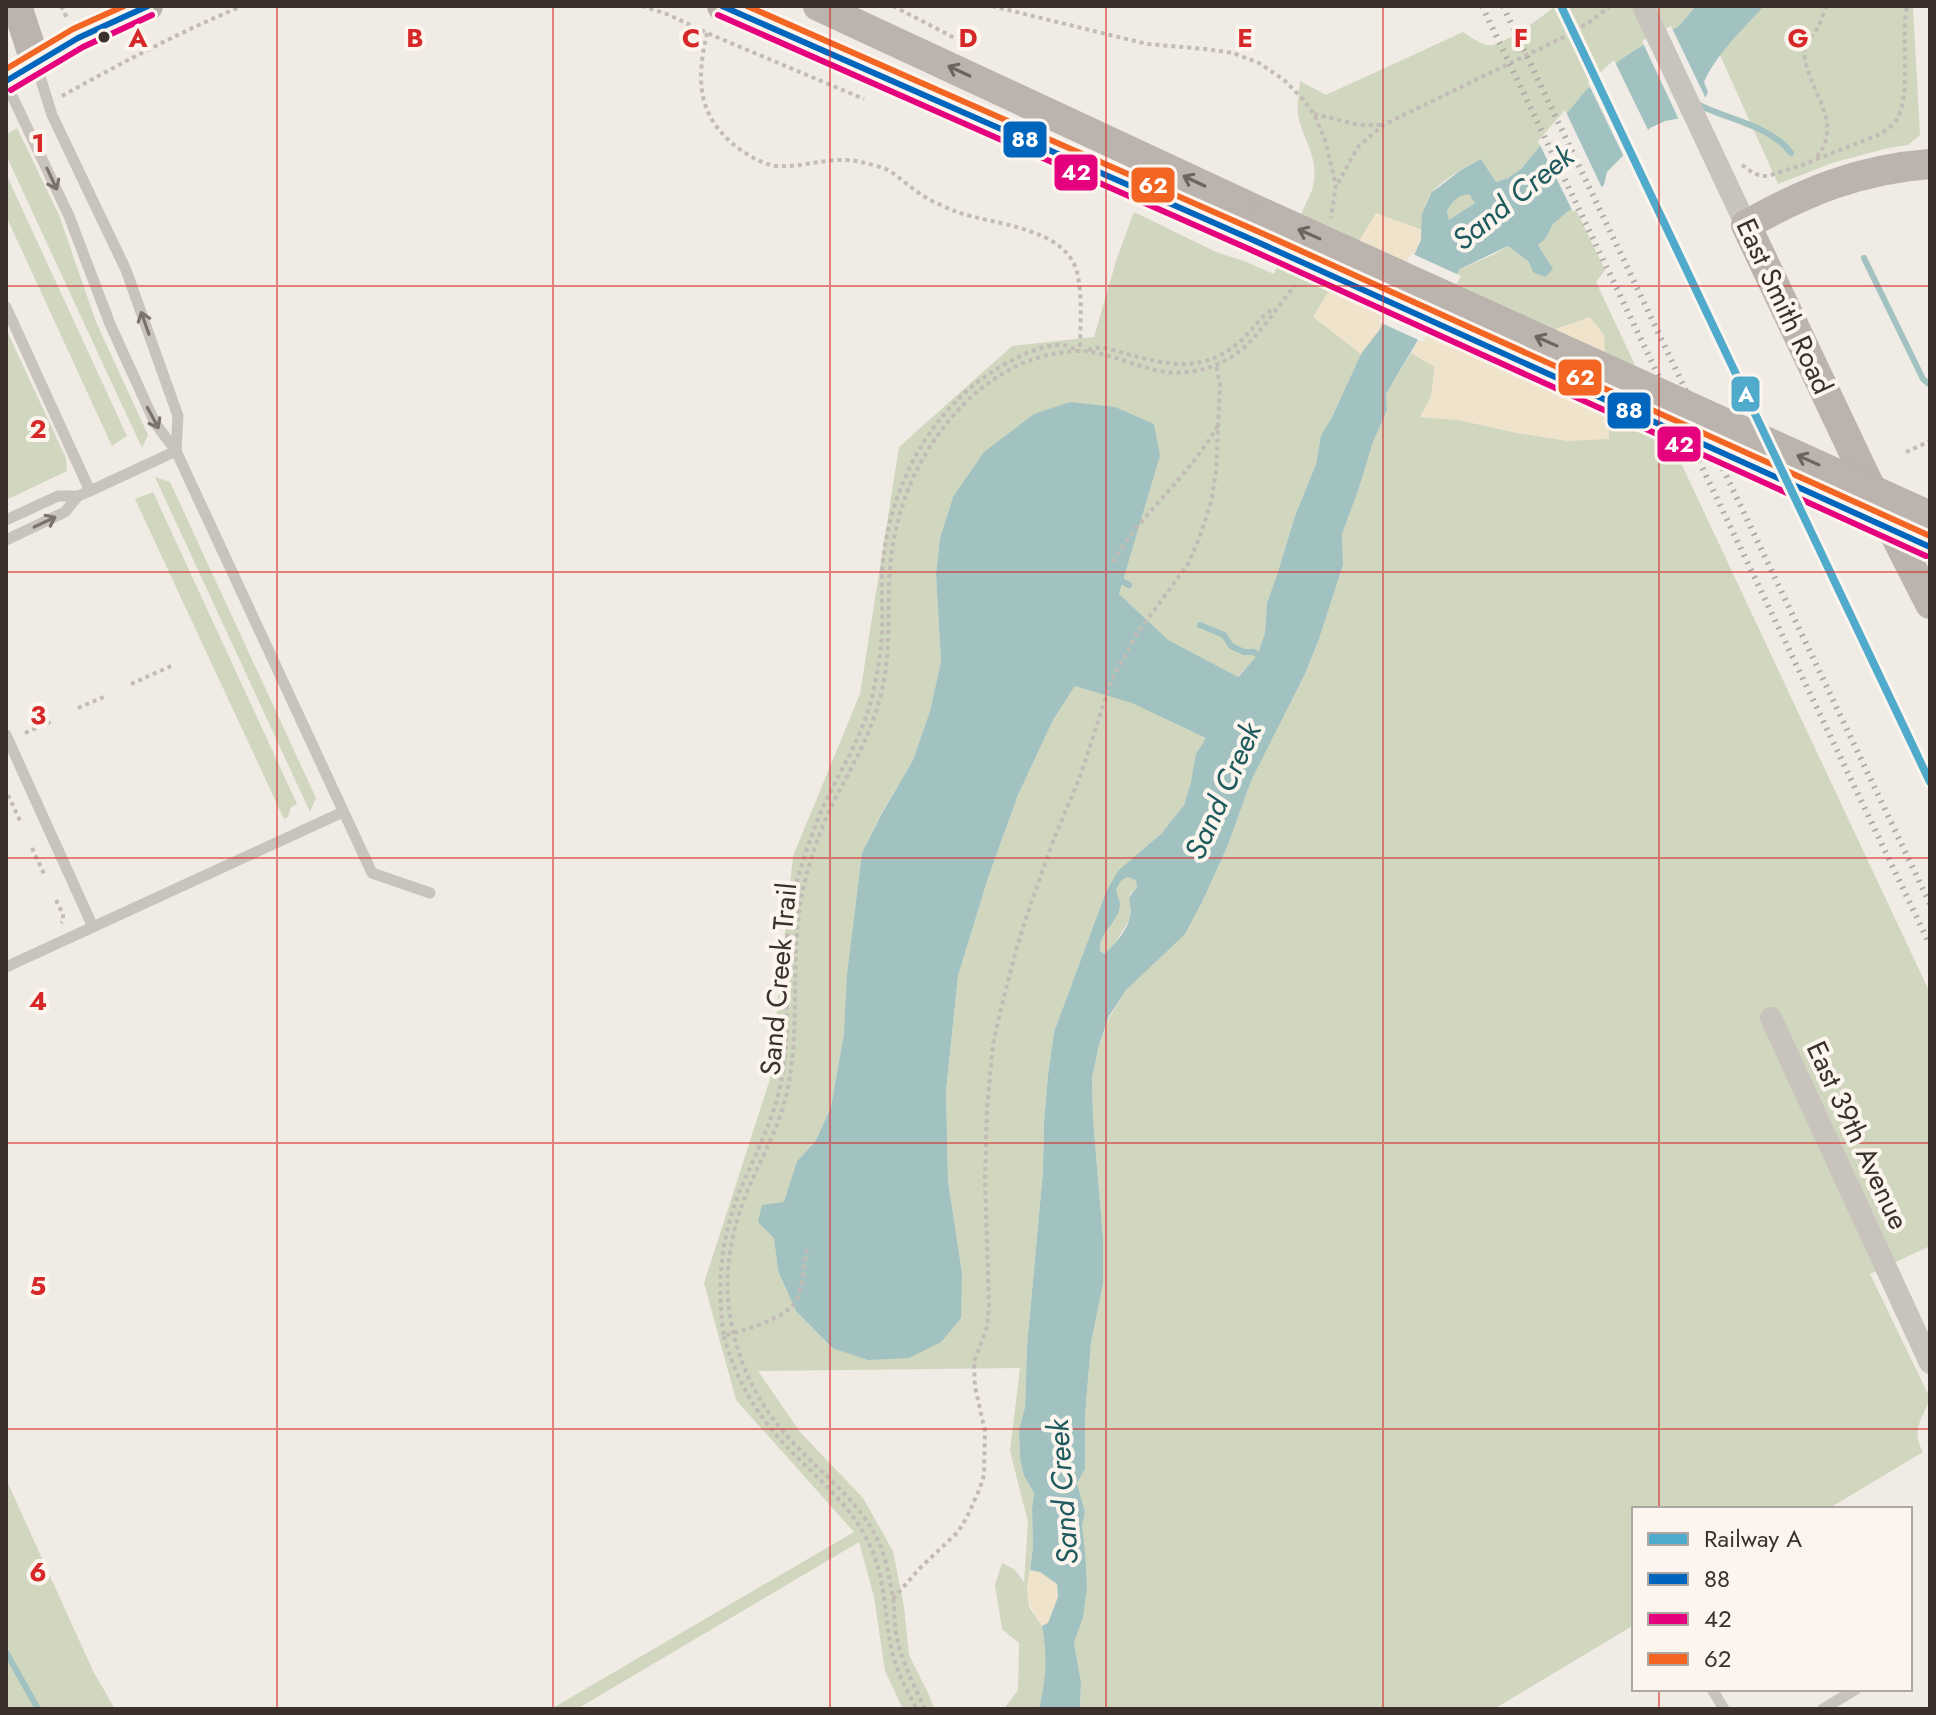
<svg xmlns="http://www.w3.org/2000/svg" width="1936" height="1715" viewBox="0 0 1936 1715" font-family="Jost,sans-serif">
<rect width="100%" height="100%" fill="#f0ebe5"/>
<g fill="#d1d6bf" fill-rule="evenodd">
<path d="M1555,6H1696L1679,26L1638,48L1620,60L1586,90L1521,169L1508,178L1496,182L1481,159C1466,167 1443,179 1432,192C1424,202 1422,218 1422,230L1376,214L1314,316L1361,354L1332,417L1321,435L1316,464L1295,516L1277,575L1267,603L1265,633L1257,657L1237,677L1191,782L1184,805L1161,834L1106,892L1054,1032L1048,1075L1044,1122L1043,1171L1027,1346L1025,1407L1019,1430L1020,1459L1024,1476L1034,1493L1032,1508L1033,1547L1027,1589L1029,1607L1042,1626L1047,1650L1046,1677L1039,1709H1004L1018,1690L1019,1643L1002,1629L995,1585L1002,1563L1014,1569L1024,1582L1028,1522L1010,1451L1020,1368L758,1371L800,1432L863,1498L893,1551L904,1607L909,1655L929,1695L934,1709H903L885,1671L874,1597L859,1542L577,1709H551L854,1532L736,1400L704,1283L770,1079L793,856L860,694L899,447L1012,346L1094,337L1117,258L1134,212L1216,252L1244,261L1274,274L1312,190C1320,161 1307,147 1299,120C1296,109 1299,93 1300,81L1326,95L1463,32C1471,37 1482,47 1493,45C1507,42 1544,16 1555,6ZM1160,456L1119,594L1075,686L1053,720L1018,795L988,878L958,976L946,1091L948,1181L962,1273L832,1349L796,1311L778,1271L774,1238L797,1161L815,1142L831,1107L844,1033L848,975L862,853L881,814L913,760L930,711L941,661L936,575L940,538L953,497Z"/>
<path d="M1698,6H1913L1920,135L1908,145L1888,148L1832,163L1778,184Z"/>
<path d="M17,128L59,215L96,322L148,435L142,448L6,155V135Z"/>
<path d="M6,174L127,436L112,446L6,216Z"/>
<path d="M1469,193L1475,203L1449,221L1447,212C1452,201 1457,196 1469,193Z"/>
<path d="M1574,206L1605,270L1596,282L1930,993V1246L1870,1274L1930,1398C1923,1420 1910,1428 1923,1452L1828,1509H1634V1625L1494,1709H1080L1081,1682L1074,1641L1083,1618L1087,1588L1086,1563L1081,1525L1085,1512L1077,1483L1085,1469V1416L1091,1343L1103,1284V1237L1093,1119L1092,1078L1099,1045L1110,1016L1126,990L1154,962L1203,900L1228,845L1251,781L1305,674L1319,639L1343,565L1342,534L1358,491L1373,442L1387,410L1386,394L1411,353L1435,367L1431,397L1421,417L1459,420L1517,433L1569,441L1547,332L1451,287L1460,269L1495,254L1508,246L1529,262L1537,245L1546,238L1553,224Z"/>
<path d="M6,329L66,458L67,471L6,500Z"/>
<path d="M155,477L170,482L316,798L310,812Z"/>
<path d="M153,492L297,804L291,807L288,817L284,819L135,499Z"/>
<path d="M1127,877L1136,880L1137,888L1130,894V919L1112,948L1104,954L1100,952C1098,932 1121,921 1120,903C1119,898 1117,894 1116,890L1121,881Z"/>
<path d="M6,1479L93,1671L115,1709H6Z"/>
</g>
<g fill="#efe3cc">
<path d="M1376,213L1422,230L1421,240L1380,329L1361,354L1313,317Z"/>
<path d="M1451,287L1547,332L1590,317L1604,335L1609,439L1569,441L1517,433L1459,420L1420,417L1431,397L1435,367L1411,353Z"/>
<path d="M1030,1570L1040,1572L1057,1584L1058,1597L1048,1624L1042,1626C1028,1605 1025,1596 1030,1570Z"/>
</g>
<path fill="#a1c2c1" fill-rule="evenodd" d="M1696,6H1764C1743,29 1717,53 1704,82L1708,92L1698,115L1665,121L1650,128L1607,172L1604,185L1566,213L1553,224L1546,238L1538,245L1553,269L1545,277L1533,272L1529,262L1508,246L1460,269L1386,394L1387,410L1373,442L1358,491L1342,534L1343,565L1319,639L1305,674L1251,781L1228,845L1203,900L1185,934L1126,990L1109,1016L1099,1045L1092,1078L1093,1119L1103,1237V1284L1091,1343L1085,1416V1469L1077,1483L1085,1512L1082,1525L1086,1563L1087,1588L1083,1618L1074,1642L1081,1682L1080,1709H1039C1046,1677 1048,1659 1042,1626L1048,1623L1058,1597L1057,1584L1040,1572L1030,1570L1033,1547L1032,1508L1034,1493L1024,1476L1020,1459L1019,1430L1025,1407L1027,1346L1043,1171L1044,1122L1048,1075L1054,1032L1106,892L1118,871L1161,834L1184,805L1191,782L1196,754L1206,738L1132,703L1075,686L1053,720L1018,795L988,878L958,976L946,1091L948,1181L962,1273L961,1318L941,1342L909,1358L868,1360L832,1348L796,1311L778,1271L774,1238L758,1222L762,1205L784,1202L797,1161L815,1142L831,1107L844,1033L847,975L862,853L881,815L913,760L930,711L941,661L936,575L940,538L953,497L984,452L1034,414L1070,402L1115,407L1154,424L1160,456L1119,594L1168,640L1238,677L1257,656L1265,633L1267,603L1277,575L1295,516L1316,464L1321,435L1332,417L1361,354L1380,329L1421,240L1422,214L1431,193L1461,170L1481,159L1496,182L1508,178L1521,169L1586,90L1620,60L1638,48L1679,26ZM1469,194L1475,203L1449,220L1447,212C1452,201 1457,196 1469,194ZM1127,877L1136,880L1137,888C1123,901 1133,902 1130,917C1128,929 1114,946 1104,954L1100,951C1098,932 1121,921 1120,903C1119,898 1117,894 1116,890L1121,881Z"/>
<g fill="#f0ebe5">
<path d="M1671,26L1708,103L1700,118L1680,122L1642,41Z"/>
<path d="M1614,60L1650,134L1625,159L1588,83Z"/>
<path d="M1565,110L1603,190L1573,212L1538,141Z"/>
<path d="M1411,253L1461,276L1423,342L1379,322Z"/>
</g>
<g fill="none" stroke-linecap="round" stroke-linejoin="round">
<g stroke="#a1c2c1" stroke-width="6">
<path d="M1697,104C1728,120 1770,125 1791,153"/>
<path d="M1864,258L1923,379L1930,385"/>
<path d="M1118,579L1129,585"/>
<path d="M1200,625L1224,635L1231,646L1244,652H1254L1264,660"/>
<path d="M6,1652L38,1709"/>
</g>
<g stroke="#c2bbb6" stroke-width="4" stroke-dasharray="4 4" stroke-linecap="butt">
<path d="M61,6L67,18"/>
<path d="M642,6L667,14L707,33L864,99"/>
<path d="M893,6L976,49"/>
<path d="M992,6L1147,44L1205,49L1233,53L1259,63L1284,80L1302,98L1314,114L1325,140L1336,185L1331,218"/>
<path d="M707,33C697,78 696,112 733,144C744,153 761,164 776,166C804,168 833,155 861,162C870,164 882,167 890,171C900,178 909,186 919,193C930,201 945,207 957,212C994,225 1065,227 1077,272C1083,297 1080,326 1080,351"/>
<path d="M62,96C121,63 180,32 242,6"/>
<path d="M1314,114L1359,125H1382"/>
<path d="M1817,157C1846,120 1805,89 1804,50C1803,40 1812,37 1817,29C1821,22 1823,13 1827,6"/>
<path d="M1742,165L1753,173L1762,176H1768L1802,165L1878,135C1885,131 1893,126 1897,119C1912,91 1900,38 1907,6"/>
<path d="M1338,183L1358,147L1383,125L1566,36L1591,21L1610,6"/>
<path d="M1088,350L1100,347L1109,349C1155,361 1195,378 1237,344C1251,333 1257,319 1273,309"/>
<path d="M1906,452L1930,441"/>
<path d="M1113,562C1121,549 1129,536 1139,525C1166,492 1197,463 1218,425"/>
<path d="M131,684L171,666"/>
<path d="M78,708L106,696"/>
<path d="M25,733L54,720"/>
<path d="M8,795L21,823"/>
<path d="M32,848L45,876"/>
<path d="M56,900L63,914V921L61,923"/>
<path d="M807,1249C804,1265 803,1284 797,1299C789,1318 744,1330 724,1336C716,1284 721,1236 741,1188C755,1155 772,1123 780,1087C794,1026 780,962 792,901C799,870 810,838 822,809C842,766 864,736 874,688C878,670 881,652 882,634C883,614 881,594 882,573C887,494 926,413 995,370C1012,359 1042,344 1062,345C1068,345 1074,349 1079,351"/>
<path d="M724,1336C735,1378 757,1416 787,1447C814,1475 845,1500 864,1534C886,1573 883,1605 891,1647C895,1669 906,1689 917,1709"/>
<path d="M893,1599L920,1568L958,1532L967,1517L980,1488L984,1475L985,1431L975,1387L974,1362L987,1327L989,1307L985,1179L987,1108L993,1044L998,1021L1016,950L1030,906L1052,844L1081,774L1111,681L1136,635L1188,564L1200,536L1211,502L1216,472L1220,384L1216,365"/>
<path d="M925,1709C914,1685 901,1660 896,1634C894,1622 895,1610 893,1598C890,1581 887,1561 880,1545C861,1500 818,1472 787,1436C756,1401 737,1361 730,1315C723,1274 731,1231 747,1192C761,1158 779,1128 787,1092C802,1024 788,953 804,885C811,856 821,827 834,801C854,763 875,727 883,685C892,641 886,602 891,559C897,502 922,447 962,406C993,374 1035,351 1081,351C1109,352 1133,366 1160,371C1186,376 1216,369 1237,353C1259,337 1278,306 1295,285"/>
</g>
<g stroke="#c9c3be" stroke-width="11">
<path d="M36,64L52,115L126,270L178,416L176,451"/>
<path d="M6,83L69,216L110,324L155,423L176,451L372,873L430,893"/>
<path d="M6,307L90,491L176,451"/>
<path d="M6,520L58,496H78L90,491"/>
<path d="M6,540L65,512L78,496"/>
<path d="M6,735L93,927"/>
<path d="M6,967L343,812"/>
<path d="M1712,1689L1724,1709"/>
<path d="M1823,1709L1856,1689"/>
</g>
<g stroke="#c9c3be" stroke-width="22">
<path d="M1643,6L1746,225"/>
<path d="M1771,1018L1930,1363"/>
</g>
<g stroke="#bab3ae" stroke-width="30">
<path d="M17,6L36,64"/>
<path d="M722,6L1253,240"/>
<path d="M818,6L1265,214"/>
<path d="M6,81L78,38L148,6"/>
<path d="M1930,164C1861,169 1806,191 1746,225L1864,474L1930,604"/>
</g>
<g stroke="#b1aca8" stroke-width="6" stroke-dasharray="2 6" stroke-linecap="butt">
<path d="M1482,6L1930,945"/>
<path d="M1503,6L1930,904"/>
</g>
<g stroke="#bab3ae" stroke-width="30">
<path d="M1265,214L1930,516"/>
<path d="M1253,240L1930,547"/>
</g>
<g stroke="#fbf5ee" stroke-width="12">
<g id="bus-1">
<path d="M722,6L1253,240L1930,547"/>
<path d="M6,81L78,38L148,6"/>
</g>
</g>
<g stroke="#fbf5ee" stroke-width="12">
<g id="bus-2">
<path d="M718,15L1249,249L1926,556"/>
<path d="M11,90L83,47L152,15"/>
</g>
</g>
<g stroke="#fbf5ee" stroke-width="12">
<g id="bus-3">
<path d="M747,6L1257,231L1930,536"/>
<path d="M6,69L73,29L124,6"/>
</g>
</g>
<use href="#bus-1" stroke="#0065bd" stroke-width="6"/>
<use href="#bus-2" stroke="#e5007d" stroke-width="6"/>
<use href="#bus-3" stroke="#f26522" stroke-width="6"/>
<g stroke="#fbf5ee" stroke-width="14">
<path id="rail-1" d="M1561,6L1930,782"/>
</g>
<use href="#rail-1" stroke="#50aacc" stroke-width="8"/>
</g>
<defs><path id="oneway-shaft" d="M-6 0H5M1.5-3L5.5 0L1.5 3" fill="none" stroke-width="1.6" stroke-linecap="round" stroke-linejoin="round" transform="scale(2)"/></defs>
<g stroke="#6e645f">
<use href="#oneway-shaft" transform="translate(959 71) rotate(-155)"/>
<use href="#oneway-shaft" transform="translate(1194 181) rotate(-155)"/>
<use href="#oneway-shaft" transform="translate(1309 234) rotate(-156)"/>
<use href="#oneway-shaft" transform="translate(1546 341) rotate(-156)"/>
<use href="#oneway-shaft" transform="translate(1808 460) rotate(-156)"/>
</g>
<g stroke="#7b726d">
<use href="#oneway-shaft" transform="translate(52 179) rotate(65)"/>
<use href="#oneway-shaft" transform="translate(145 323) rotate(-109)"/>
<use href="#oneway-shaft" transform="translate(153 418) rotate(62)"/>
<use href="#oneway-shaft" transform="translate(45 522) rotate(-25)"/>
</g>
<path fill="none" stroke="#d62828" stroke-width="2" stroke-opacity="0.55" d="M277,6V1709M553,6V1709M830,6V1709M1106,6V1709M1383,6V1709M1659,6V1509M6,286H1930M6,572H1930M6,858H1930M6,1143H1930M6,1429H1930M1659,1689V1709"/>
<circle fill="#3b302b" stroke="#fbf5ee" stroke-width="3" cx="104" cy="37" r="7"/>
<g text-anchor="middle" stroke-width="8" stroke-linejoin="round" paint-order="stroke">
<g font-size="28" fill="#3b302b" stroke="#fbf5ee">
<text transform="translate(1785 306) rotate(65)" y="10">East Smith Road</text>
<text transform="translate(778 979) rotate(-85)" y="10">Sand Creek Trail</text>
<text transform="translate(1858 1135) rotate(65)" y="10">East 39th Avenue</text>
</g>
<g font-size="30" font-style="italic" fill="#1f5a5e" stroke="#fbf5ee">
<text transform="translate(1513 198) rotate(-39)" y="10">Sand Creek</text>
<text transform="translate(1223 791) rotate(-66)" y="10">Sand Creek</text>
<text transform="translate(1063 1492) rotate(-94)" y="10">Sand Creek</text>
</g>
</g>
<g font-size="26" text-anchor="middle" font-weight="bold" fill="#d62828" stroke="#fbf5ee" stroke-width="8" stroke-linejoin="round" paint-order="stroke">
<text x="138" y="47">A</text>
<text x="415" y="47">B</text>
<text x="691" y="47">C</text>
<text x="968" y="47">D</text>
<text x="1245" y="47">E</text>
<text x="1521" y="47">F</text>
<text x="1798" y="47">G</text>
<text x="38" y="152">1</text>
<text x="38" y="438">2</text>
<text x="38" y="724">3</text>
<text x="38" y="1010">4</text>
<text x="38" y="1295">5</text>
<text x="38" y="1581">6</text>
</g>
<g stroke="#fbf5ee" stroke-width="3">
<rect x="1002" y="120" width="46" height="39" rx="8" fill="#0065bd"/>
<rect x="1053" y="153" width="46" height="39" rx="8" fill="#e5007d"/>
<rect x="1130" y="166" width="46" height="38" rx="8" fill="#f26522"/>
<rect x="1557" y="358" width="46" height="39" rx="8" fill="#f26522"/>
<rect x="1730" y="375" width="31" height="38" rx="8" fill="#50aacc"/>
<rect x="1606" y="391" width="46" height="39" rx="8" fill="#0065bd"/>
<rect x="1656" y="425" width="46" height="38" rx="8" fill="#e5007d"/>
</g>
<g font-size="22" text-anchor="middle" font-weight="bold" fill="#fff">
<text x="1025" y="147">88</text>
<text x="1076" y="180">42</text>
<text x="1153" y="193">62</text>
<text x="1580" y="385">62</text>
<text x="1746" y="402">A</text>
<text x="1629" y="418">88</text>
<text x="1679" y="452">42</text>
</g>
<rect width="1936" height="1715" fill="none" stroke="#3b302b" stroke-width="16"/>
<rect x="1632" y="1507" width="280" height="184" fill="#fbf5ee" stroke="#aea6a0" stroke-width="2"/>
<rect x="1648" y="1533" width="40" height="12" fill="#50aacc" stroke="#aea6a0" stroke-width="2"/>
<text x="1704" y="1547" font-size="24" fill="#3b302b">Railway A</text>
<rect x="1648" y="1573" width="40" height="12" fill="#0065bd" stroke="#aea6a0" stroke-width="2"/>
<text x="1704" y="1587" font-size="24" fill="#3b302b">88</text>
<rect x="1648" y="1613" width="40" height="12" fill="#e5007d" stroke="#aea6a0" stroke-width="2"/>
<text x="1704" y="1627" font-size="24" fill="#3b302b">42</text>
<rect x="1648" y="1653" width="40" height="12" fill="#f26522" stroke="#aea6a0" stroke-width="2"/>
<text x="1704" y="1667" font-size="24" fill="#3b302b">62</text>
</svg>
